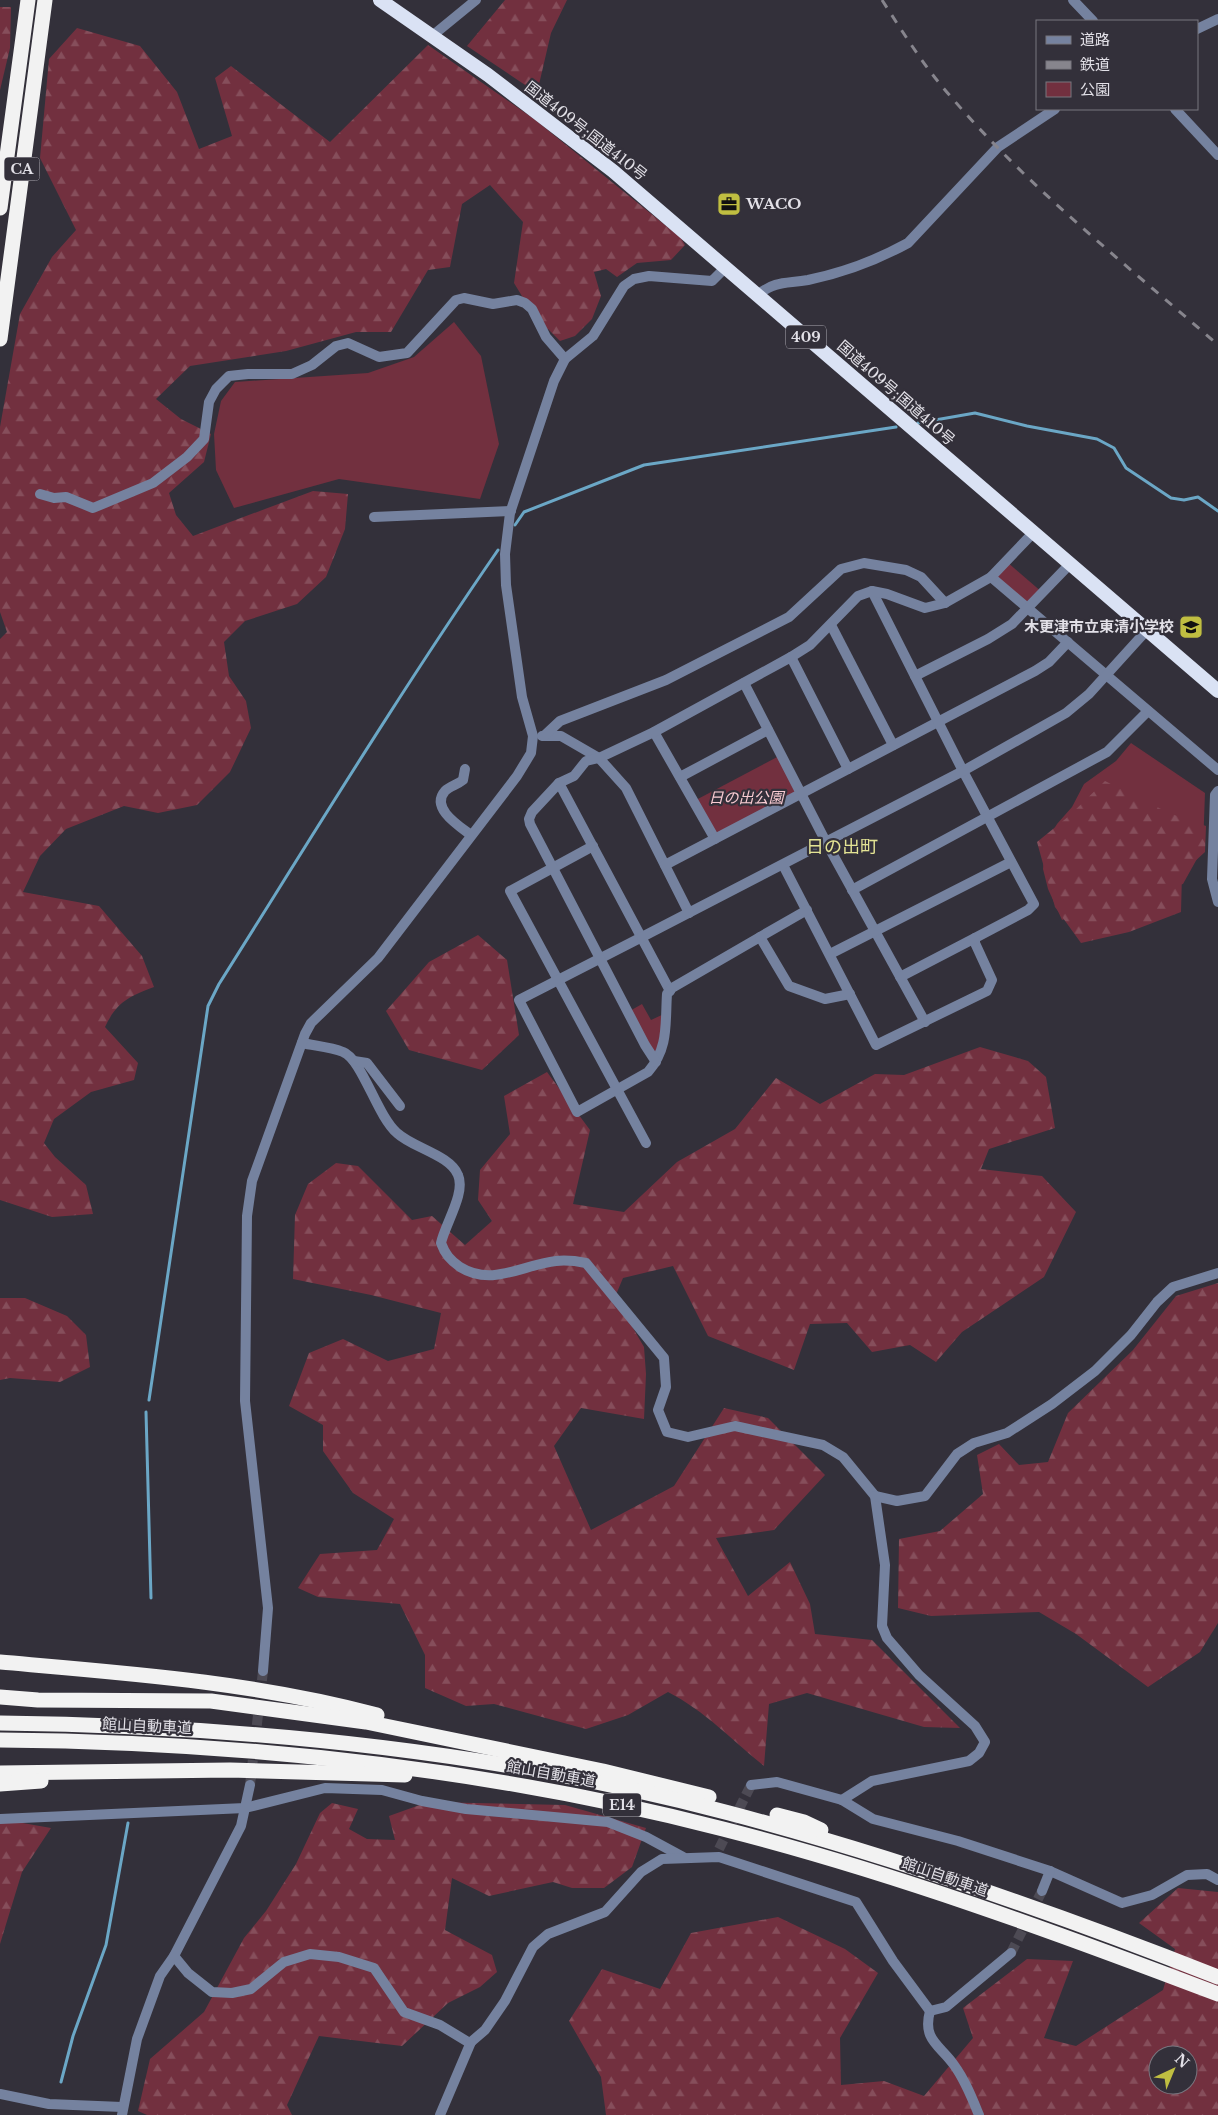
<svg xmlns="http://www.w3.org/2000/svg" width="1218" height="2115" viewBox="0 0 1218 2115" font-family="'Libre Baskerville','Noto Sans JP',serif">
<defs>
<pattern id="forest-firs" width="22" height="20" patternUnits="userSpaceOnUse" patternTransform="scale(1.25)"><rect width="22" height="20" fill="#72303f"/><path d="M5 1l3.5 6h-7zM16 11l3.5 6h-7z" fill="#864e5b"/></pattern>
</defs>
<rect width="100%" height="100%" fill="#33303a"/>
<g fill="#72303f">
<path d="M454,322L481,356L499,444L480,499L339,479L234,508L216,470L214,434L221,401L235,382L368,373L414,357Z"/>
<path d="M1006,561L1043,593L1028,608L991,577Z"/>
<path d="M1131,743L1205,793L1203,848L1183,884C1143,897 1103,907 1062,920L1048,889L1043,869L1045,844L1057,824L1072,807L1084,784L1116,761Z"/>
<path d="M781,755L801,793L715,839L694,801Z"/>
<path d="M642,1004L651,1020L666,1013L656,1062L628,1012Z"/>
</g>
<g fill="url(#forest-firs)" fill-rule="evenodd">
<path d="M505,0H567L551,33L537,93L467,46Z"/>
<path d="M0,7H11L10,48L0,90Z"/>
<path d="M77,28L140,46L177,92L199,149L232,136L215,78L231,66L330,142L428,45L534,119L681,238L685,245L671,260L637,263L617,277L606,269L594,272L601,296L592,319L575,336L560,341L548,329H542L514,283L523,222L490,185L462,204L450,267L428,270L391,332H356L286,351L190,366L156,399L181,419L211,434L204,462L169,493L176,515L193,536L313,491L348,494L345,529L326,577L297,604L245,621L224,642L229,676L246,701L251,728L230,772L197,805L158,813L124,806L66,829L40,856L23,892L99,906L142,956L154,987C128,997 117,1002 105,1027L138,1063L134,1080L91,1092L54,1119L44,1143L55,1157L86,1185L93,1214L52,1217L0,1200V639L7,632L0,612V427L20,314L52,257L76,230L40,158L49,59Z"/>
<path d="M1105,781L1169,813L1206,826L1205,852L1182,873L1181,912L1129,932L1081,943L1055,907L1037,842L1069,816Z"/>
<path d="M478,935L507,960L519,1035L482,1070L409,1050L386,1011L429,962Z"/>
<path d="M980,1047L1028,1061L1046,1077L1055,1128L989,1149L981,1169L1042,1176L1076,1212L1044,1277L962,1332L936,1362L910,1345L872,1352L847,1323L810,1324L794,1370L708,1336L673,1266L623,1278L615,1297L644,1347L646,1374L644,1419L581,1408L554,1446L591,1530L674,1486L724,1408L768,1418L825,1475L774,1530L716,1538L748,1596L790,1562L810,1604L815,1634L872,1640L960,1728L924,1727L807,1693L769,1704L764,1766C732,1740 705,1711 668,1692L628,1715L586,1729L494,1704L466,1706L425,1688V1655L400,1604L318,1597L298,1588L320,1554L377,1550L394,1519L353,1493L323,1451V1425L289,1406L309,1353L343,1339L388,1361L434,1349L441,1313L371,1295L293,1279L295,1215L308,1184L336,1163L358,1166L412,1220L432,1216L465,1245L492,1221L478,1200L480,1170L510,1134L504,1096L547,1072L590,1130L573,1204L624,1212L677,1162L735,1129L776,1078L820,1104L875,1074L904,1075Z"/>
<path d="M1218,1283V1623L1200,1652L1148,1687L1076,1634L1039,1612L931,1616L898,1608L899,1539L940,1531L983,1494L977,1455L999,1444L1019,1465L1048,1462L1068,1413L1133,1350L1176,1296Z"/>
<path d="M0,1298H25L67,1316L86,1335L90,1367L60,1382L10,1378L0,1380Z"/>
<path d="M428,1802L565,1805L646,1828L632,1867L604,1888H572L553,1882L489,1896L452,1878L445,1930L492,1955L497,1972L480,1987L448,2003L402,2046L319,2036L287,2105L292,2115H147L138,2111L150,2059L204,2012L244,1938L266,1911L296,1864L320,1813L332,1803L358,1809L349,1829L367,1839L395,1840L389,1816Z"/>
<path d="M0,1819L51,1828L22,1872L0,1944Z"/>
<path d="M1178,1888L1218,1892V2115H606L601,2077L569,2021L602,1969L660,1989L691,1933L778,1917L845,1949L878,1973L840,2038L841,2085L884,2081L924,2096L973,2038L963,2008L1027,1959L1073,1961L1044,2038L1076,2046L1163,1990L1175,1949L1139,1923ZM1158,2055H1188V2085H1158Z"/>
</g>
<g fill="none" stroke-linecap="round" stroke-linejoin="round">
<g stroke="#6ba7c6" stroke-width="3">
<path d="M918,423L975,413L1027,426L1097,439L1114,448L1126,468L1171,498L1184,500L1198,497L1218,511"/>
<path d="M515,525L524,512L644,465L896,427"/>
<path d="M149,1400L208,1006L219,984C311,838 400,692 498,550"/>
<path d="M146,1412L151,1598"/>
<path d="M61,2082L73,2036L106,1945L128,1823"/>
</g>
<g stroke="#4d4a54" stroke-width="10" stroke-dasharray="10 5" stroke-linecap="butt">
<path d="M250,1785L263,1671"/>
<path d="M719,1849L751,1785"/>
<path d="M1011,1953L1042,1891"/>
</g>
<g stroke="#75829f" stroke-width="10">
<path d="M1197,29L1218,19"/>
<path d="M432,36L476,0"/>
<path d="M757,295C777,280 786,284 808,280C842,273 877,260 908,243L998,147L1055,109"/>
<path d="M40,494L54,498L66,497L93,508L153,483L187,457L204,439L209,402L216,389L229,376L248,374H292L312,365L336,346L348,343L379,357L407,353L456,300L464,298L493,304L517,300L525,303L532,309L546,337L565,359"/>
<path d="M374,517L511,511"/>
<path d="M991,577L1218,770"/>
<path d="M831,625L893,745"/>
<path d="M791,657L848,769"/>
<path d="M915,676L988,639L1012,624L1070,564"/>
<path d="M744,683L826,842L925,1022"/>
<path d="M654,732L715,839"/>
<path d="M542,736H561L599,758L626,788L689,913"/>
<path d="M544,736L560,721L666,680L789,617L841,569L864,563L906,570L921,577L945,603"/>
<path d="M465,769L463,780C457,785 450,786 445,791C430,808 459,826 471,835"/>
<path d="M680,777L768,730"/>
<path d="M559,783L670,991"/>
<path d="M1218,791L1215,795L1212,879L1218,902"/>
<path d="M593,846L510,891L646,1143"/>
<path d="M665,865L1035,671L1049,662L1068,642"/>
<path d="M783,865L876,1045L987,991L992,980L975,943V938L1028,910L1034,904L963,771L872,591"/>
<path d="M852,890L1107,752L1148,711"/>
<path d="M642,937L519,1000L577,1112L648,1072C669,1048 665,1024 667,994L672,988L760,937L789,986L825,999L850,994"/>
<path d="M760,937L807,910"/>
<path d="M830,954L1011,862"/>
<path d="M900,977L975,938"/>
<path d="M302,1043C316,1046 331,1047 343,1052C362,1059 377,1116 397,1133C413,1148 450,1155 458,1175C466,1193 445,1224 441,1243C445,1254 450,1260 460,1267C492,1287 522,1265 556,1261C566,1260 576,1261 586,1263L664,1358L666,1387L658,1410L667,1432L688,1437L735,1426L823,1445L843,1457L875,1496L885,1565L882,1626L887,1638L919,1675L975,1726L985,1742L979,1753L969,1761L872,1781L842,1800"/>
<path d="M354,1061L367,1063L400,1106"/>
<path d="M656,1062L645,1045L530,824L529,819L532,812L559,783L574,776L586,761L599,758L654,732L791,657L810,645L858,596L872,591L887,594L925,608L945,603L991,577L1033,533"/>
<path d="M875,1496L897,1501L925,1496L957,1454L974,1443L1007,1433L1052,1404L1095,1371L1131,1335L1157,1302L1173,1287L1218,1273"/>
<path d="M263,1671L268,1608L245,1401L247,1216L252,1181L305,1034L311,1023L378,958L517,776L531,753L533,736L522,697L506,585L505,554L510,513L554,381L565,359L593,336L624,286L634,279L649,276L712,281L725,268"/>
<path d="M751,1785L777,1782L842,1800L873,1819L958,1841L1050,1871L1122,1903L1152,1895L1187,1875L1207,1874L1218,1880"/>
<path d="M0,1819L245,1808L325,1788L382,1790L422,1801L466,1809L608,1822L646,1837L683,1857"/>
<path d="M1042,1891L1050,1871"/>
<path d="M174,1956L188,1973L212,1992L232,1993L251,1989L284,1962L310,1954L339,1957L374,1968L404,2012L440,2025L468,2042H471L485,2030L505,2001L533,1947L548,1934L605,1912L641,1872L662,1859L719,1857L856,1902L893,1961L930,2011"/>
<path d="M930,2011C922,2040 940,2045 954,2065C965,2080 972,2098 979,2115"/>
<path d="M930,2011L946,2007L1011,1953"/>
<path d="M0,2094L49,2104L122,2107"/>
<path d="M122,2115L137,2039L160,1976L174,1956L241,1826L250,1785"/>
<path d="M440,2115L471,2042"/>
</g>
<g stroke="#75829f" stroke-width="10">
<path d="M1073,0L1093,21"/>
<path d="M1175,109L1218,155"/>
<path d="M642,937L963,771L1066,713L1089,694L1147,630"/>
</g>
<path stroke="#dae2f4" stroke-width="14" d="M380,0L488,75L613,171L1218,691"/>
<g stroke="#f2f2f2" stroke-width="15">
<path d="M0,208L28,0"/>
<path d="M0,339L45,0"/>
<path d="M0,1662C126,1673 254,1682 377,1715"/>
<path d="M0,1697L38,1700L211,1701L366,1722L603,1771L709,1797"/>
<path d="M0,1723C245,1726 492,1750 729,1813C896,1857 1058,1914 1218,1977"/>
<path d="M0,1740C244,1742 486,1768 723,1829C892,1872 1055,1932 1218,1994"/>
<path d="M0,1773L230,1770L405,1775"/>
<path d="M0,1784L41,1781"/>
<path d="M777,1815L804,1822L821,1830"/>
</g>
<path stroke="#87858d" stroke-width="3" stroke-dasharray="9 9" stroke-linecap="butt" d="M882,0C904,34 925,68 952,98C1031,190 1128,266 1218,345"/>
</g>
<defs>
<g id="office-square" transform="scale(1.25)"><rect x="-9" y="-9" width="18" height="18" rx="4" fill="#c0be41" stroke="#33303a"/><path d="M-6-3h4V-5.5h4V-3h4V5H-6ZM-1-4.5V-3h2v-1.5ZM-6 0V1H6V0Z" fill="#111"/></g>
<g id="school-square" transform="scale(1.25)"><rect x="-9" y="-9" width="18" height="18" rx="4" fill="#c0be41" stroke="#33303a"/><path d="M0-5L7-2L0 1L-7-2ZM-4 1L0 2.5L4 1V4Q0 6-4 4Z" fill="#111"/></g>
</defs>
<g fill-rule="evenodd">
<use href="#office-square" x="729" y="204"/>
<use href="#school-square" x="1191" y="627"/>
</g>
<g text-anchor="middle" stroke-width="4.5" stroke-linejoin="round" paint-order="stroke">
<g fill="#33303a" stroke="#aeabb3" stroke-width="1">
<rect x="4.5" y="157.5" width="35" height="23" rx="4"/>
<rect x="786" y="325.5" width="40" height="23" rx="4"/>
<rect x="603" y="1793.5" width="38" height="23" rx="4"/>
</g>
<g font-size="14" font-weight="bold" fill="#e2e0e7">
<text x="22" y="174">CA</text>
<text x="806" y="342">409</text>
<text x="622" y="1810">E14</text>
</g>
<g font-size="15" fill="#e2e0e7" stroke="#33303a">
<text transform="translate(586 131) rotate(38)" y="5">国道409号;国道410号</text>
<text transform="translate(896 393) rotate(41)" y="5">国道409号;国道410号</text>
<text transform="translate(147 1726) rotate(3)" y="5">館山自動車道</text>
<text transform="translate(551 1774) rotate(10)" y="5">館山自動車道</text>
<text transform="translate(945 1877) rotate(19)" y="5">館山自動車道</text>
</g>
<g font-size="15" font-weight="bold" fill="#e2e0e7" stroke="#33303a" text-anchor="start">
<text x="746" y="209">WACO</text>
<text x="1174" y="632" text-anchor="end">木更津市立東清小学校</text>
</g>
<g font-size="15" font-style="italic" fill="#f9cbd2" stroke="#33303a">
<text x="746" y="803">日の出公園</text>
</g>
<g font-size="18" fill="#e3e394" stroke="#33303a">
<text x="842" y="853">日の出町</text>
</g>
</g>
<rect x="1036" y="20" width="162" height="90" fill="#33303a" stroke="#79767f"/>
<rect x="1046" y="36" width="25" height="8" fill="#75829f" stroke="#79767f"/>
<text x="1080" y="45" font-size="15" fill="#e2e0e7">道路</text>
<rect x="1046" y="61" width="25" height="8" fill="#87858d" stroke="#79767f"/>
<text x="1080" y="70" font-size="15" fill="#e2e0e7">鉄道</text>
<rect x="1046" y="82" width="25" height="15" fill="#72303f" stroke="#79767f"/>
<text x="1080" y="95" font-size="15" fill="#e2e0e7">公園</text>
<g transform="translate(1173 2070) rotate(44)"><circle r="24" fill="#33303a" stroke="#79767f"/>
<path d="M0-4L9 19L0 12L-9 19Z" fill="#c0be41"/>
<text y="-8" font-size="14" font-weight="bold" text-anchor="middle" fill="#e2e0e7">N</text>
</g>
</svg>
